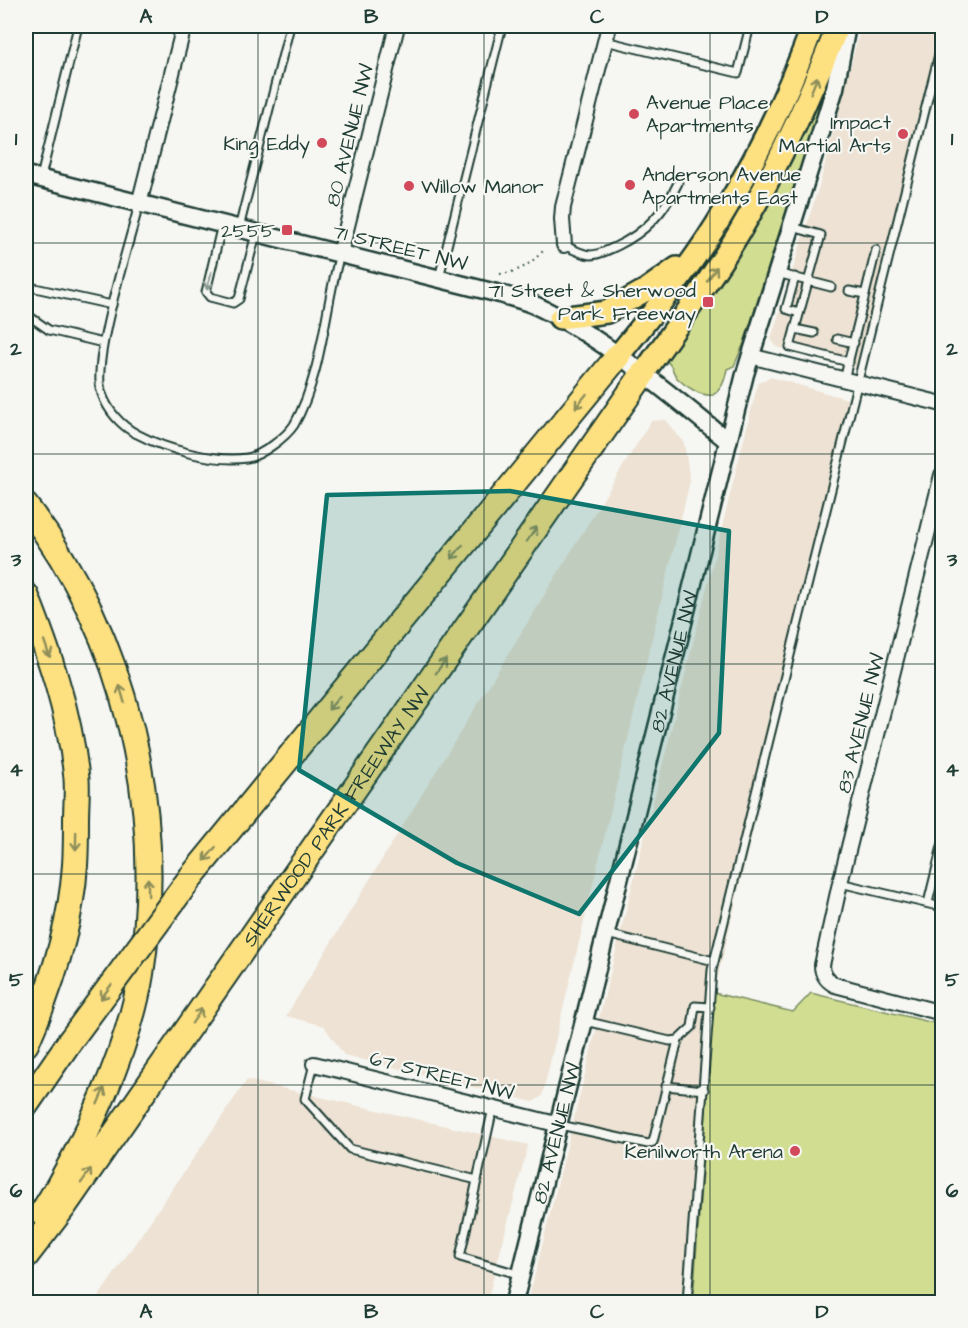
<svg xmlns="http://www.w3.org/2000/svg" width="968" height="1328" viewBox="0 0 968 1328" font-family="'Architects Daughter',sans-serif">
<rect width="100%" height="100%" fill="#f6f6f2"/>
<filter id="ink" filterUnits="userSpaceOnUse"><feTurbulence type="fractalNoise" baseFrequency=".0167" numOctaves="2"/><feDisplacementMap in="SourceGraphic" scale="12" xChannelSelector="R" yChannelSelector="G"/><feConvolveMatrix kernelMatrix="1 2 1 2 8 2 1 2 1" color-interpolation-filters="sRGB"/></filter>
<g filter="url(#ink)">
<g fill="#ede2d3">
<path d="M861,26H942V31L857,368L777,347L771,339L820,183Z"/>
<path d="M770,377L854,401L714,993L693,1302H528L758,383Z"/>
<path d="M665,420L684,443L690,481L542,1096L533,1102L344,1055L324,1026L286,1016L651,421Z"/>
<path d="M247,1080L528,1145L487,1302H95Z"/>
</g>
<g fill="#d1dd91" stroke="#788d62" stroke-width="1.5">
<path d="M827,87L814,137L804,155L744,343L734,366L727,369C725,379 723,388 713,395C701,397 685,386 677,378C672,372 673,365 666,361L667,358L740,250L777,189Z"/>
<path d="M714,993L793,1012L811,993L942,1025V1289L939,1302H693Z"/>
</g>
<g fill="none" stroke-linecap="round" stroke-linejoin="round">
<g stroke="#1f3d34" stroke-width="11">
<g id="service">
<path d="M605,41L738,73L750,26"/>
<path d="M41,177L78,26"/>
<path d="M139,204C130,242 90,362 102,394C108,411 121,426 137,434C165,449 215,463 247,458C261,456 286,437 294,425C323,373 324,310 340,254"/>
<path d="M222,224L206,292L210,297L233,303L239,299L256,234"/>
<path d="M792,227L821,235L790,347L849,362"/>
<path d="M239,228L290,26"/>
<path d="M564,245C572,249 581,254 590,255C600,255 608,250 617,246C646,232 664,212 678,183"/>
<path d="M777,273L831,287"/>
<path d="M795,277L786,309L799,313"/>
<path d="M439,278L502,26"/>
<path d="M26,286L112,305"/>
<path d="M849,291L865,294"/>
<path d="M26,314L49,330L103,343"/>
<path d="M795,329L814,333"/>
<path d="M837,339L854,343"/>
<path d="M844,380L876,250"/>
<path d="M840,883L942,907"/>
<path d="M928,903L942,846"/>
<path d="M607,934L714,961"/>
<path d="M585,1021L670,1041L678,1040L692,1027L695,1006L710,1007"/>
<path d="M314,1064L305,1099L350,1149L477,1180"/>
<path d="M666,1086L704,1090"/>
<path d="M493,1108L460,1257L521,1275"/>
<path d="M560,1125L648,1144L653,1142L678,1040"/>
<path d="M687,1302L712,970L942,42"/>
</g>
</g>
<g stroke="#1f3d34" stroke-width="18">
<g id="minor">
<path d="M139,204L184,26"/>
<path d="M564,245L562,219L563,207L609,26"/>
<path d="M340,254L397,26"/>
<path d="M750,356L942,404"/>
<path d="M942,475L840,883L822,965C822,974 827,981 835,985L942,1013"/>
<path d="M314,1064L560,1125"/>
</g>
</g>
<g stroke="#1f3d34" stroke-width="21">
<g id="tertiary">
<path d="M26,175L500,294C513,298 527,301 539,307C608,341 668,393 728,441"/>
<path id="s1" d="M514,1302L745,374L835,88L847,26"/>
</g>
</g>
<g stroke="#1f3d34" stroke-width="26">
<g id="primary">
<path d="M560,318L607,312L646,290L677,268"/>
<path d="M618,356C655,310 694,263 724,212C760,153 789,90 813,26"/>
<path d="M643,374C676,327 711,280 740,231C780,164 809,97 838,26"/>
</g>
</g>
<g stroke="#1f3d34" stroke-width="28">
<g id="motorway">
<path d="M26,506C128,639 166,810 141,974C129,1050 83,1148 42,1213"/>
<path d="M26,595C49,653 69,711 76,774C78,788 76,804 76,819C76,834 76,850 75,865C71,926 51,988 26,1044"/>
<path d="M191,877L618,356"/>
<path d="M26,1105L70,1041"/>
<path id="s2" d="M26,1256L63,1208L643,374"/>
</g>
</g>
<path stroke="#1f3d34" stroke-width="2" stroke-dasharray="1.5 4.5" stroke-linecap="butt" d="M500,274C520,272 530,264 544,250"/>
<use href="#service" stroke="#f6f6f2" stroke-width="7"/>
<use href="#minor" stroke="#f6f6f2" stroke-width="14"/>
<use href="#tertiary" stroke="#f6f6f2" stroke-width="16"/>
<use href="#primary" stroke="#fde080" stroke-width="21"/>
<use href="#motorway" stroke="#fde080" stroke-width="24"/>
<g stroke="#1f3d34" stroke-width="28" stroke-linecap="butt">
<path id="motorway-bridge" d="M70,1041L191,877"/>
</g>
<use href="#motorway-bridge" stroke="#fde080" stroke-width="24"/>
</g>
<defs><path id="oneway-shaft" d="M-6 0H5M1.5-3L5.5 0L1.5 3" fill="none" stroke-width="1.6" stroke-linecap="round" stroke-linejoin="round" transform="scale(1.5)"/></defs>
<g stroke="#8e8e5a">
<use href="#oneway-shaft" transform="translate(814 85) rotate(-68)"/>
<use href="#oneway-shaft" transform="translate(712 274) rotate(-56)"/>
<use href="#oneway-shaft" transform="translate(581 401) rotate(129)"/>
<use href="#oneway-shaft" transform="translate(532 534) rotate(-55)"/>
<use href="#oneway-shaft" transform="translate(457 552) rotate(129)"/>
<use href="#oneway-shaft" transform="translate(47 649) rotate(71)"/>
<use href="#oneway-shaft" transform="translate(441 666) rotate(-55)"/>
<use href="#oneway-shaft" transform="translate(122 694) rotate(-106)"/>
<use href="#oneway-shaft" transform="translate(334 703) rotate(129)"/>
<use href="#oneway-shaft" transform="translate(76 841) rotate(91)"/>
<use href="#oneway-shaft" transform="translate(210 854) rotate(129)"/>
<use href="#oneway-shaft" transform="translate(148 887) rotate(-91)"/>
<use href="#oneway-shaft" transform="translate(106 992) rotate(126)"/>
<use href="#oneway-shaft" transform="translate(197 1016) rotate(-55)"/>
<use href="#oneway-shaft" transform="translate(101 1096) rotate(-67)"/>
<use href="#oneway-shaft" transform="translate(86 1176) rotate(-55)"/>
</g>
<use stroke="#8a9a93" href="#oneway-shaft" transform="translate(209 281) rotate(104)"/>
</g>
<path fill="#0f766e" fill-opacity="0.2" stroke="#0f766e" stroke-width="4.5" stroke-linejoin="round" d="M510,491L729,531L719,733L579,914L457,863L299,770L327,495Z"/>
<path fill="none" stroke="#1f3d34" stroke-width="1.5" stroke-opacity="0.55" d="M258,26V1302M484,26V1302M710,26V1302M26,243H942M26,454H942M26,664H942M26,874H942M26,1085H942"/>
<g fill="#d1495b" stroke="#f6f6f2" stroke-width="2">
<circle cx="634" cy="114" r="6"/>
<circle cx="903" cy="134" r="6"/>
<circle cx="322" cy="143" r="6"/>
<circle cx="630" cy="185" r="6"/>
<circle cx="409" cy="186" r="6"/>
<rect x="281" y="224" width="12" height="12" rx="3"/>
<rect x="702" y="296" width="12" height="12" rx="3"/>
<circle cx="795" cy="1151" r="6"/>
</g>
<g text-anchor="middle" stroke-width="4.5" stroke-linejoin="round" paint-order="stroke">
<g font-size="20" fill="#1f3d34" stroke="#f6f6f2" text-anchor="end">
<text x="646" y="109" text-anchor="start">Avenue Place<tspan x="646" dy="23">Apartments</tspan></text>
<text x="891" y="129">Impact<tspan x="891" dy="23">Martial Arts</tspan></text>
<text x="310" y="150">King Eddy</text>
<text x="642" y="181" text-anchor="start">Anderson Avenue<tspan x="642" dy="23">Apartments East</tspan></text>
<text x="421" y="193" text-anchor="start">Willow Manor</text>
<text x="275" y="237">2555</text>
<text x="696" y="297">71 Street &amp; Sherwood<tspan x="696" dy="23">Park Freeway</tspan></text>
<text x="783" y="1158">Kenilworth Arena</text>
</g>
<g font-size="20" fill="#1f3d34" stroke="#f6f6f2">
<text transform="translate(349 135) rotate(-76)" y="7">80 AVENUE NW</text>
<text transform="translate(400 247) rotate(14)" y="7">71 STREET NW</text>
<text dy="7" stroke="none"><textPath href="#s1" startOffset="660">82 AVENUE NW</textPath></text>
<text transform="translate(860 723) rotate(-76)" y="7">83 AVENUE NW</text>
<text dy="7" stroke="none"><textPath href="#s2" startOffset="538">SHERWOOD PARK FREEWAY NW</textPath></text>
<text transform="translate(442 1075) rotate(14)" y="7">67 STREET NW</text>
<text dy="7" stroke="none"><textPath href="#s1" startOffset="174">82 AVENUE NW</textPath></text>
</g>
</g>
<rect width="968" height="1328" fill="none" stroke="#f6f6f2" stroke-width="66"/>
<rect x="33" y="33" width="902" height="1262" fill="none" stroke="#1f3d34" stroke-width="2"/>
<g font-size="20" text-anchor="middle" font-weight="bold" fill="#1f3d34">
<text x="146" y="23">A</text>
<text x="371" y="23">B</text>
<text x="597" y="23">C</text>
<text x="822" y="23">D</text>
<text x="16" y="145">1</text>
<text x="952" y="145">1</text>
<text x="16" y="355">2</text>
<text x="952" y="355">2</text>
<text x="16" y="566">3</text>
<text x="952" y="566">3</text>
<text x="16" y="776">4</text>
<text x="952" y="776">4</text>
<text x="16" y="986">5</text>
<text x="952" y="986">5</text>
<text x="16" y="1197">6</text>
<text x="952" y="1197">6</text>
<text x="146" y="1318">A</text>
<text x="371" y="1318">B</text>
<text x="597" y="1318">C</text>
<text x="822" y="1318">D</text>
</g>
</svg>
